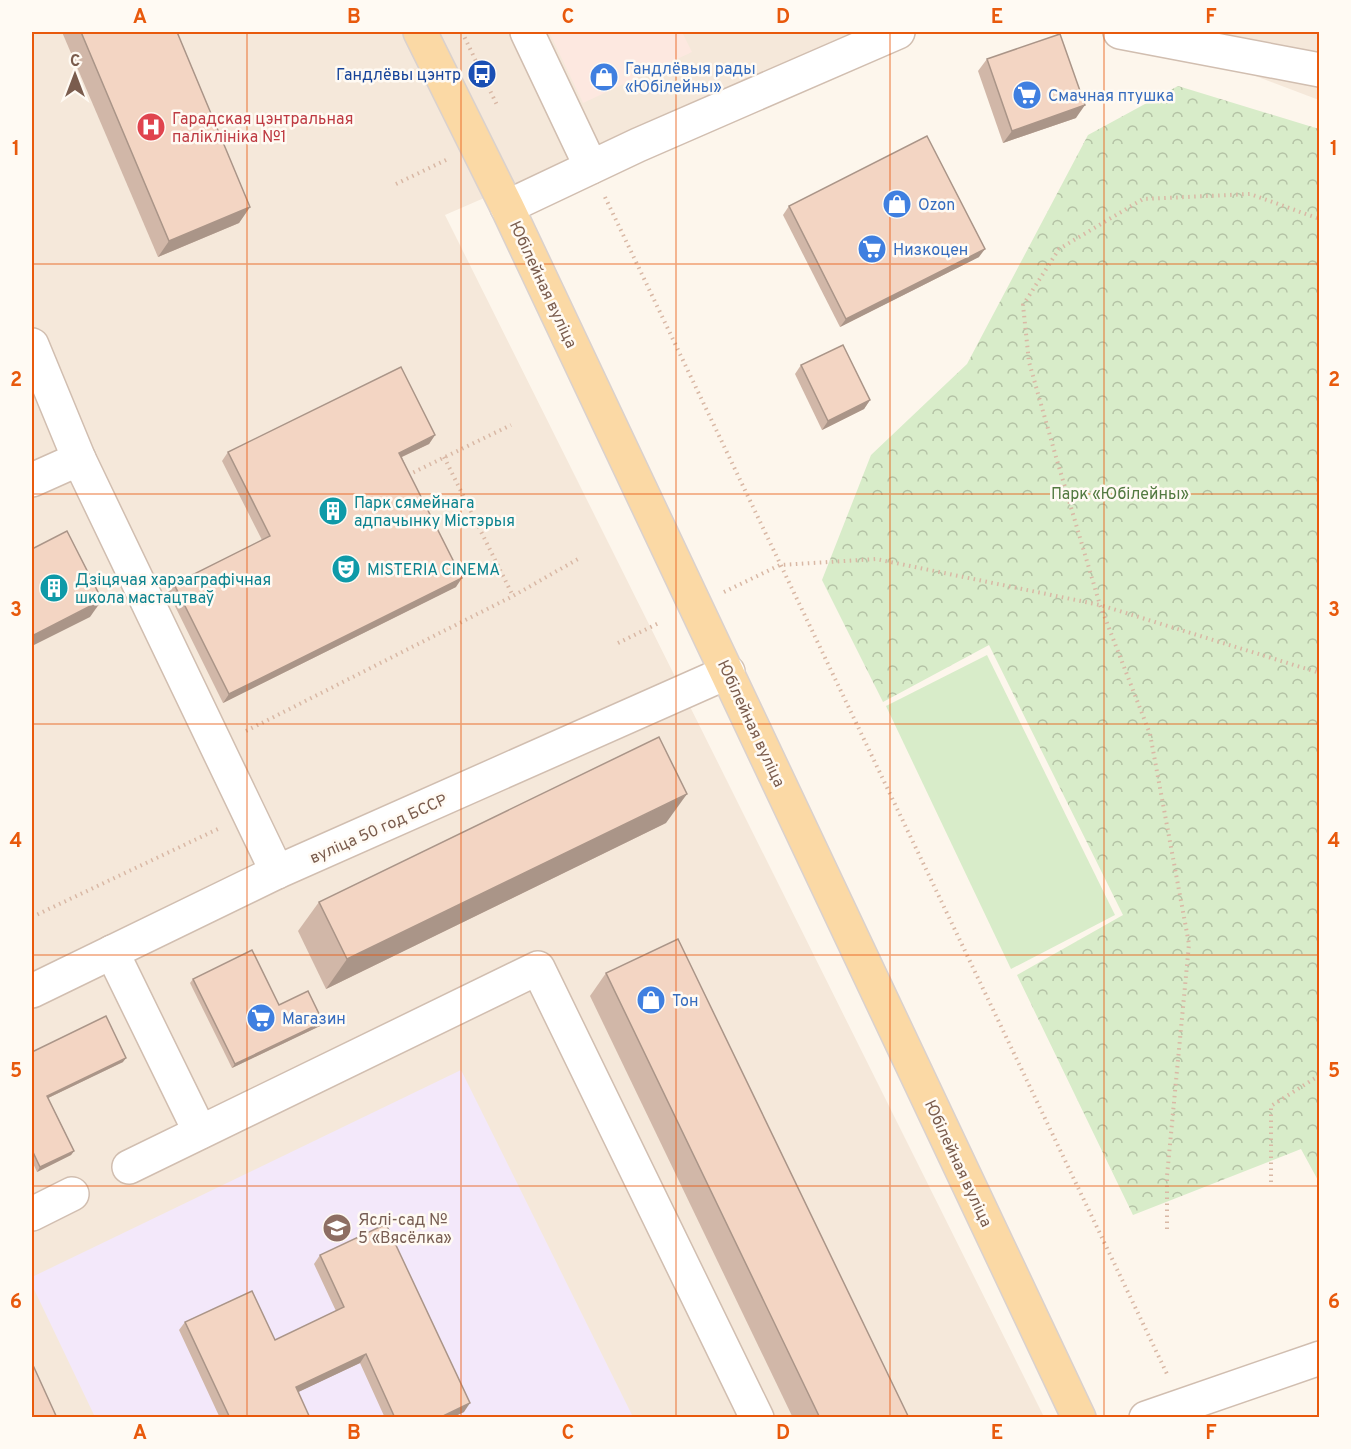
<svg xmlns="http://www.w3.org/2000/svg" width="1351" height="1449" viewBox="0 0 1351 1449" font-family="Overpass,sans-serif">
<defs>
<pattern id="forest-crowns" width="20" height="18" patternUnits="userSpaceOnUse" patternTransform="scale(1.5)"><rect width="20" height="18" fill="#d8ecc9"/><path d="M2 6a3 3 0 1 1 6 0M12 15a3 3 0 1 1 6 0" fill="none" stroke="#b4c2a5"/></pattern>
</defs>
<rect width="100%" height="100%" fill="#fdf6ec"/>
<g fill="#f5e8da">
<path d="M32,32H865L445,215L1044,1417H32Z"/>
<path d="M1139,32H1319V100Z"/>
</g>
<path fill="#fde8e0" d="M549,32H682L692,52L583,103Z"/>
<path fill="#f3e8fa" d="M461,1070L633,1417H95L32,1285V1277Z"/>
<path fill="url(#forest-crowns)" d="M1178,86L1319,129L1320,1184L1301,1149L1133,1215L1017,975L1123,915L989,645L883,702L822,580L871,455L967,364L1088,135Z"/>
<path fill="#d8ecc9" d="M987,655L1115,915L1011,969L886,706Z"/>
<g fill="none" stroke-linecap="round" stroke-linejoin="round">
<g stroke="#d1beb0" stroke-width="36">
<g id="minor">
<path d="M527,32L591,167"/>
<path d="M1120,32L1320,70"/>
<path d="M507,207L638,145L898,32"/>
<path d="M32,345L79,459L277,872"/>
<path d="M32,480L79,459"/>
<path d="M112,952L200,1132"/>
<path d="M32,991L277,872L728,672"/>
<path d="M129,1167L538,968L757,1418"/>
<path d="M32,1214L72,1194"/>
<path d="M1146,1418L1320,1358"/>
</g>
</g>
<g stroke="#dad1cd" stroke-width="36">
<path id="major" d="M420,32L507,207L1079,1418"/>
</g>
<g stroke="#d9b8a5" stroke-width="4" stroke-dasharray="1.5 4.5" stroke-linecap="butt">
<path d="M462,32L497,105"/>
<path d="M396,184L446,160"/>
<path d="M605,197L1168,1376"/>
<path d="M444,457L513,596"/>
<path d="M408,475L511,425"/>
<path d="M724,592L780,565L876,559L1100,605L1320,673"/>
<path d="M618,643L661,622"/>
<path d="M246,731L513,596L578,559"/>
<path d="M32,917L220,828"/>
<path d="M1271,1182V1106L1320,1075"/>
<path d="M1167,1229V1176L1189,944L1150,734L1100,605L1056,457L1029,362L1023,305L1059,249L1143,199L1250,194L1320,219"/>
</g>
<use href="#minor" stroke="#fff" stroke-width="33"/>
<use href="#major" stroke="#fbd9a5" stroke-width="33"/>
</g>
<g fill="#d1b7a8">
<path d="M62,32H177L250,207L239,223L158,257Z"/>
<path d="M987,59L1076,118L1003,143L978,71Z"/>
<path d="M789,206L979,257L840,327L783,215Z"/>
<path d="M801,365L870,400L864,409L822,430L795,374Z"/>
<path d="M435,435L429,444L402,457L456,587L223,703L168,592L174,584L262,540L222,461L228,452Z"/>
<path d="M666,823L326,989L298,931L319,902Z"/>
<path d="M606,973L909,1418H793L590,996Z"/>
<path d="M193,979L279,1005L323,1022L320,1026L232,1068L190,983Z"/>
<path d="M32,1052L123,1062L48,1098L74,1151L71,1155L37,1172L32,1161Z"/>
<path d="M320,1255L464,1412L451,1418H385L360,1363L298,1392L310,1418H220L179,1330L185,1322L275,1340L336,1311L314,1264Z"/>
</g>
<g fill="#aa9588">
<path d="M1085,105L1076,118L1003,143L1012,131Z"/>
<path d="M250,207L239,223L158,257L169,241Z"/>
<path d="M985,249L979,257L840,327L846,319Z"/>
<path d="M870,400L864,409L822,430L828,421Z"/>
<path d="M435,435L429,444L393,461L399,453Z"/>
<path d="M462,578L456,587L223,703L229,694Z"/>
<path d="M102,600L90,617L32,646V636Z"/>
<path d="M687,794L666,823L326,989L347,959Z"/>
<path d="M323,1022L320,1026L232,1068L235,1064Z"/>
<path d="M126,1058L123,1062L44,1100L47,1096Z"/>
<path d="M74,1151L71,1155L37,1172L40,1167Z"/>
<path d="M366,1354L360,1363L290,1396L296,1387Z"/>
<path d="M470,1403L464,1412L451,1418H439Z"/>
</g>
<g fill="#f3d5c3" stroke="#aa9588" stroke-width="1.5">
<path d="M81,32H177L250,207L169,241Z"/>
<path d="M1060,34L1085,105L1012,131L987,59Z"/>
<path d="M927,136L985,249L846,319L789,206Z"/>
<path d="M843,345L870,400L828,421L801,365Z"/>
<path d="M401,367L435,435L399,453L462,578L229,694L174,584L270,536L228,452Z"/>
<path d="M67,531L102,600L32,636V549Z"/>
<path d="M659,737L687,794L347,959L319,902Z"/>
<path d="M678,939L909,1418H820L606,973Z"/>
<path d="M252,950L279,1005L308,991L323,1022L235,1064L193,979Z"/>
<path d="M106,1016L126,1058L47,1096L74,1151L40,1167L32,1150V1052Z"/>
<path d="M386,1224L470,1403L439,1418H395L366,1354L296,1387L310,1418H230L185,1322L252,1291L275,1340L344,1307L320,1255Z"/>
<path d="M32,1363L57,1418H32Z"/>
</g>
<path fill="none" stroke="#e8590c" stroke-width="1.5" stroke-opacity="0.55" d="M247,32V1418M461,32V1418M676,32V1418M890,32V1418M1104,32V1418M32,264H1320M32,494H1320M32,724H1320M32,955H1320M32,1186H1320"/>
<defs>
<g id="bus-disc" transform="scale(1.5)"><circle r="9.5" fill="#1a4fb4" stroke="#fffaf3"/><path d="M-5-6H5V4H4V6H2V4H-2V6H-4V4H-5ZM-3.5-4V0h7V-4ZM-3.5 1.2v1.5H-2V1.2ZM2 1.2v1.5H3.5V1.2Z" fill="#fff"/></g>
<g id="shop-disc" transform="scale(1.5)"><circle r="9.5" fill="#3f7fe0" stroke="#fffaf3"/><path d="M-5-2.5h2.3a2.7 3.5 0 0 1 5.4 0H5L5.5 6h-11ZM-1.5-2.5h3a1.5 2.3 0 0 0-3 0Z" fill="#fff"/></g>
<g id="supermarket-disc" transform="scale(1.5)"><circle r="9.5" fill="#3f7fe0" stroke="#fffaf3"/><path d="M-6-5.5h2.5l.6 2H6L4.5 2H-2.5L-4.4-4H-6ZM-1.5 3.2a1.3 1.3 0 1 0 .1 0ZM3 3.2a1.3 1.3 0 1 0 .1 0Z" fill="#fff"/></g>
<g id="hospital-disc" transform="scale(1.5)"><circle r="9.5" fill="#e0444e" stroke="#fffaf3"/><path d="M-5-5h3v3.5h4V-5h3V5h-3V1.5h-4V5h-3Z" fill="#fff"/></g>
<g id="building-disc" transform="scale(1.5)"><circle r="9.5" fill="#0f9aa8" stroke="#fffaf3"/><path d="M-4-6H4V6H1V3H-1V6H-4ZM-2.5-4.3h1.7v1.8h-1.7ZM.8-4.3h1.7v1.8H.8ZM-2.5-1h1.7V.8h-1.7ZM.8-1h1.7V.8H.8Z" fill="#fff"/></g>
<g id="theatre-disc" transform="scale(1.5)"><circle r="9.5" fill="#0f9aa8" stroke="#fffaf3"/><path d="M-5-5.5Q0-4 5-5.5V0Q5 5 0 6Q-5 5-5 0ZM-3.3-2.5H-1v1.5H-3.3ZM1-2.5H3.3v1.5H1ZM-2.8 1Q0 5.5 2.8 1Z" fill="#fff"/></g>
<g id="school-disc" transform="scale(1.5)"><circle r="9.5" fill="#8d6e63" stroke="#fffaf3"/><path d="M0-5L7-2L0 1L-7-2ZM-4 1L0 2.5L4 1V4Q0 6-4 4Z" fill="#fff"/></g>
</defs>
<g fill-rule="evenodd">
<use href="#bus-disc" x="482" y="74"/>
<use href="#shop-disc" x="604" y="77"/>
<use href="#supermarket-disc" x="1027" y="95"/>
<use href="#hospital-disc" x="151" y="127"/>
<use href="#shop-disc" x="897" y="204"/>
<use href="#supermarket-disc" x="872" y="249"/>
<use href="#building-disc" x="333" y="511"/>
<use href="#theatre-disc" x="346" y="569"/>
<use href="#building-disc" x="54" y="588"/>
<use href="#shop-disc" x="651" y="1000"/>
<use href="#supermarket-disc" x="261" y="1018"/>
<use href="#school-disc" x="337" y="1228"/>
</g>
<g text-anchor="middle" stroke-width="5" stroke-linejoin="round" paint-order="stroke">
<g font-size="16" fill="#366cbe" stroke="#fffaf3" text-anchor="start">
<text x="625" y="74">Гандлёвыя рады<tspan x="625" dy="18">«Юбілейны»</tspan></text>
<text x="1048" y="101">Смачная птушка</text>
<text x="918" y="210">Ozon</text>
<text x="893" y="255">Низкоцен</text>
<text x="672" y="1006">Тон</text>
<text x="282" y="1024">Магазин</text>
</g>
<g font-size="16" fill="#164399" stroke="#fffaf3" text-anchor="end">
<text x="461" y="80">Гандлёвы цэнтр</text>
</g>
<g font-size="16" fill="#be3a42" stroke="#fffaf3" text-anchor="start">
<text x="172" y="124">Гарадская цэнтральная<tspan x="172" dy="18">паліклініка №1</tspan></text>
</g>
<g font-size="16" fill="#7a5c4d" stroke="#fffaf3">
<text transform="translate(544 284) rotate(65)" y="6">Юбілейная вуліца</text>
<text transform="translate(752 723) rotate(65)" y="6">Юбілейная вуліца</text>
<text transform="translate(378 828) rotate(-24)" y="6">вуліца 50 год БССР</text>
<text transform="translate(959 1163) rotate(65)" y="6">Юбілейная вуліца</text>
</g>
<g font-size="16" fill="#537a41" stroke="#fffaf3">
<text x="1120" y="499">Парк «Юбілейны»</text>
</g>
<g font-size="16" fill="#0d838f" stroke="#fffaf3" text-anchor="start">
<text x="354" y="508">Парк сямейнага<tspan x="354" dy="18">адпачынку Містэрыя</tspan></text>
<text x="367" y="575">MISTERIA CINEMA</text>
<text x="75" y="585">Дзіцячая харэаграфічная<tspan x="75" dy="18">школа мастацтваў</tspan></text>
</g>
<g font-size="16" fill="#785e54" stroke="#fffaf3" text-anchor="start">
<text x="358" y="1225">Яслі-сад №<tspan x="358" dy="18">5 «Вясёлка»</tspan></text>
</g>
</g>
<rect width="1351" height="1449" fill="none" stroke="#fffaf3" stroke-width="66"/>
<g transform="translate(75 75)" stroke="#fffaf3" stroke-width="4.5" paint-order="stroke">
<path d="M0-4.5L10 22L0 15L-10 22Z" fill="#7a5c4d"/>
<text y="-9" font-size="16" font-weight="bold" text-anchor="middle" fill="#7a5c4d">С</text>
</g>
<rect x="33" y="33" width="1285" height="1383" fill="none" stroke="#e8590c" stroke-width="2"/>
<g font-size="20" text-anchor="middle" font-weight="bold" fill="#e8590c">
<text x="140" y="23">A</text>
<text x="354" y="23">B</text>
<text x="568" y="23">C</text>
<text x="783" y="23">D</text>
<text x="997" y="23">E</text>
<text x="1211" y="23">F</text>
<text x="16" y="155">1</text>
<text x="1334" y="155">1</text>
<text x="16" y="386">2</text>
<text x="1334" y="386">2</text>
<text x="16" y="616">3</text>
<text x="1334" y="616">3</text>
<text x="16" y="847">4</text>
<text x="1334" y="847">4</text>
<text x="16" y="1077">5</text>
<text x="1334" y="1077">5</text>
<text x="16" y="1308">6</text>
<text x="1334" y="1308">6</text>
<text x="140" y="1439">A</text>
<text x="354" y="1439">B</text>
<text x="568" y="1439">C</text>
<text x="783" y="1439">D</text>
<text x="997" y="1439">E</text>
<text x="1211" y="1439">F</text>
</g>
</svg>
